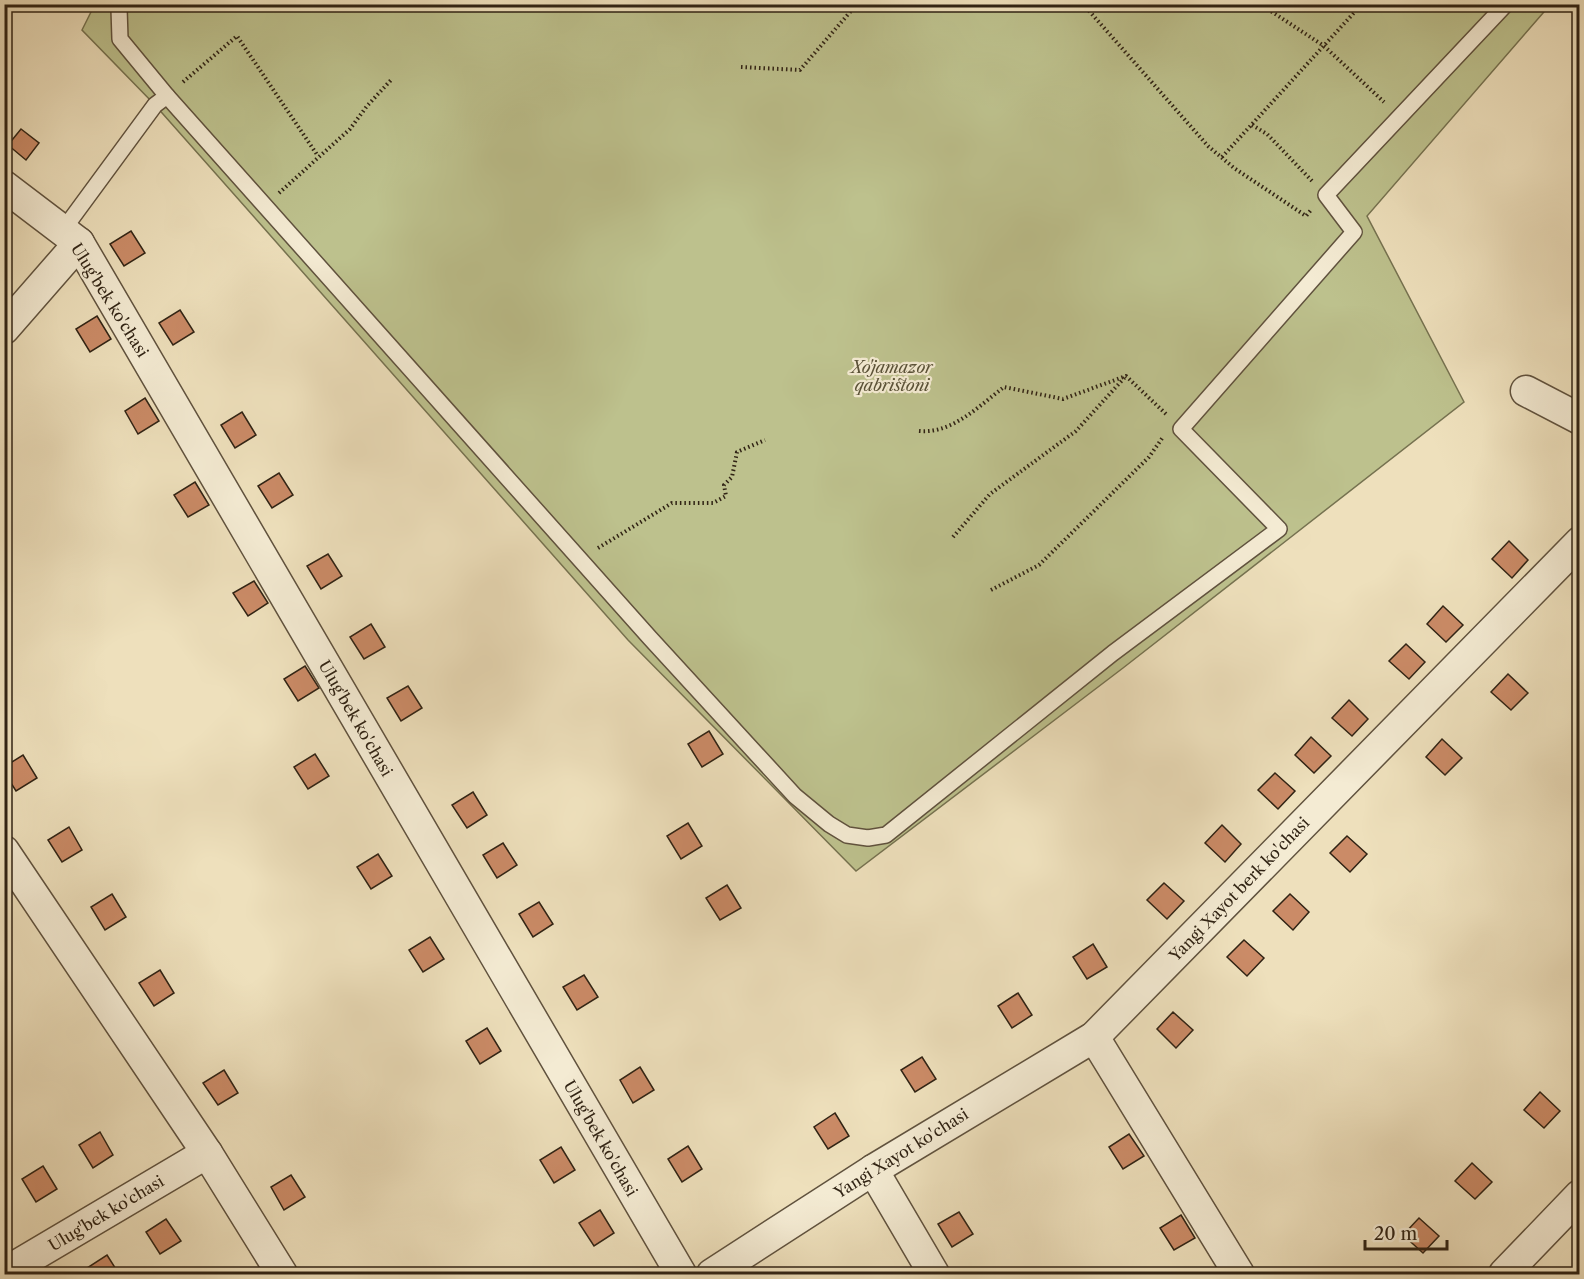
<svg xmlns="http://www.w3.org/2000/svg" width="1584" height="1279" viewBox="0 0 1584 1279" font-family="'Libre Caslon Text',serif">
<rect width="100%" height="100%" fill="#eee0bc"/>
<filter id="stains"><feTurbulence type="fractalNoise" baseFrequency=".00333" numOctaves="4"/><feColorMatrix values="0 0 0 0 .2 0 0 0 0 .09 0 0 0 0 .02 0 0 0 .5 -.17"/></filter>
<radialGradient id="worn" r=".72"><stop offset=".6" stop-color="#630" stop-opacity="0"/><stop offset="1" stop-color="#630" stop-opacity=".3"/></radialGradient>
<path fill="#bdc18d" stroke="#767250" stroke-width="1.5" d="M95,4L1550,5L1367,216L1464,402L1123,668L856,871L628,640L155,105L82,30Z"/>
<g fill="#cb8b67" stroke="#302314" stroke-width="1.5">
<path d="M21,129L39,143L26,160L8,145Z"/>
<path d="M131,231L145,253L124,266L110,244Z"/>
<path d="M180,310L194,332L173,345L159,323Z"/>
<path d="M97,316L111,339L90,352L76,329Z"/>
<path d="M145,398L159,421L138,434L125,411Z"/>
<path d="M242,412L256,435L235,448L221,425Z"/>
<path d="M279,473L293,495L272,508L258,486Z"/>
<path d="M195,482L209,505L188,517L174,495Z"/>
<path d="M1509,541L1528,560L1512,578L1492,559Z"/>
<path d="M328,554L342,576L321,589L307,566Z"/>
<path d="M254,581L268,603L248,616L233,593Z"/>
<path d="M1443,606L1463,625L1446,642L1427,624Z"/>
<path d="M371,624L385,647L364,659L350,637Z"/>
<path d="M1406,644L1425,662L1409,679L1389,661Z"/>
<path d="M305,666L319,688L298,701L284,679Z"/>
<path d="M1508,674L1528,693L1511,710L1491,692Z"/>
<path d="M408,686L422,708L401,721L387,698Z"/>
<path d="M1349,700L1368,719L1352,736L1332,718Z"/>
<path d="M709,731L723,754L702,767L688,744Z"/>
<path d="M1311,737L1331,756L1314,773L1295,755Z"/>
<path d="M1442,739L1462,758L1445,775L1426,757Z"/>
<path d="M315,754L329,776L308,789L294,767Z"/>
<path d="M23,755L37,778L16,791L4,772V767Z"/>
<path d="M1275,773L1295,791L1278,809L1258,790Z"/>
<path d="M473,792L487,815L467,828L452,805Z"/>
<path d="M688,823L702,846L681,859L667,836Z"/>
<path d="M1222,825L1241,844L1225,862L1205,843Z"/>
<path d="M69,827L82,850L62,862L48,840Z"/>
<path d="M1347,836L1367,854L1350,872L1330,853Z"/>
<path d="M503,843L517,865L497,878L483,855Z"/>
<path d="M378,854L392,876L371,889L357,867Z"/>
<path d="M1164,883L1184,901L1167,919L1147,900Z"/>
<path d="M727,885L741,908L720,920L706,898Z"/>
<path d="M112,894L126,917L105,930L91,907Z"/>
<path d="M1290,894L1309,912L1293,930L1273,911Z"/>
<path d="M539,902L553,924L533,937L519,914Z"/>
<path d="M430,937L444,959L423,972L409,950Z"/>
<path d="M1244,940L1264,958L1247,976L1227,957Z"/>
<path d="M1093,944L1107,967L1087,979L1073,957Z"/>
<path d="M160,970L174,993L154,1006L139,983Z"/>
<path d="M584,975L598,997L577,1010L563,987Z"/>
<path d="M1018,993L1032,1015L1012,1028L998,1006Z"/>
<path d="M1173,1012L1193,1030L1176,1048L1157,1029Z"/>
<path d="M487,1028L501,1051L480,1064L466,1041Z"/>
<path d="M922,1057L936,1079L915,1092L901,1070Z"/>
<path d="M640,1067L654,1090L633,1103L620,1080Z"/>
<path d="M224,1070L238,1093L218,1105L203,1083Z"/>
<path d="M1540,1092L1560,1111L1544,1128L1524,1110Z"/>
<path d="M835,1113L849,1136L828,1149L814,1127Z"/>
<path d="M100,1132L113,1155L93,1168L79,1145Z"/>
<path d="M1129,1134L1144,1156L1123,1169L1109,1147Z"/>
<path d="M688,1146L702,1169L682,1182L668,1159Z"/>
<path d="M561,1147L575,1170L554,1183L540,1160Z"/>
<path d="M1472,1163L1492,1182L1475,1199L1455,1181Z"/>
<path d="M43,1166L57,1189L36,1202L22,1179Z"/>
<path d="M291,1175L305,1197L284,1210L271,1187Z"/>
<path d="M600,1210L614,1233L594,1246L579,1223Z"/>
<path d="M959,1212L973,1234L952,1247L938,1224Z"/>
<path d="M1181,1215L1195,1238L1174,1250L1160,1228Z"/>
<path d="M1419,1218L1439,1236L1423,1253L1403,1235Z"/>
<path d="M166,1219L181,1241L160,1254L146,1232Z"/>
<path d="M107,1255L119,1274H90L87,1268Z"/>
</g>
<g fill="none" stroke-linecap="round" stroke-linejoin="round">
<g stroke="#60523e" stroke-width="18">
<g id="service">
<path d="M121,4L119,8L120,39L167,96"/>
<path d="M76,236L69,222L155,105L167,96L650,638L795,796L829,824L847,835L868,838L886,835L1113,653L1279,529L1181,429L1354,232L1326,195L1506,4"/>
</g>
</g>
<g stroke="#60523e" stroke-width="33">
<g id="minor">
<path d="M4,186L79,243L681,1274"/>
<path d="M4,329L79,243"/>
<path d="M1526,391L1580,419"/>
<path d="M4,851L207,1153L282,1274"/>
<path d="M1094,1037L1239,1274"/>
<path d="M873,1170L934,1274"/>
<path d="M4,1273L207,1153"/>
<path d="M712,1274L873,1170L1094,1037L1580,542"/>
<path d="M1504,1274L1580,1195"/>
</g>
</g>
<g stroke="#302314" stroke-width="4" stroke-dasharray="1.5 3" stroke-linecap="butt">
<path d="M1083,4L1208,146L1234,168L1306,216L1311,210"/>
<path d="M1260,4L1324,46L1384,102"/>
<path d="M741,67L800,70L857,4"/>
<path d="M183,82L237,36L318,156"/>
<path d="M1252,125L1267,134L1312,181"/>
<path d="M1222,157L1362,4"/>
<path d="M279,193L350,129L367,106L391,80"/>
<path d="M919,431C952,434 979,406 1004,387L1063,399L1126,376L1166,414"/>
<path d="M953,537L990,494L1076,431L1126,376"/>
<path d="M598,548L672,503H713L726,496L724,485L732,477L737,452L765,440"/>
<path d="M991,590L1039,565L1149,457L1163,437"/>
</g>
<use href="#service" stroke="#f4ebd3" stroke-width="15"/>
<use href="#minor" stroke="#f4ebd3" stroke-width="30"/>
</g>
<g text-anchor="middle" stroke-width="4.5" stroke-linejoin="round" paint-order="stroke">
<g font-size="16" fill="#302314" stroke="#f4ebd3">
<text transform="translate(110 300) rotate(58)" y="6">Ulug'bek ko'chasi</text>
<text transform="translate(356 718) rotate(60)" y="6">Ulug'bek ko'chasi</text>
<text transform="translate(1239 889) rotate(-46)" y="6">Yangi Xayot berk ko'chasi</text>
<text transform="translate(601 1138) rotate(60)" y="6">Ulug'bek ko'chasi</text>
<text transform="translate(901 1153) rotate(-32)" y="6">Yangi Xayot ko'chasi</text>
<text transform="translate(106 1213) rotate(-31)" y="6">Ulug'bek ko'chasi</text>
</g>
<g font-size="16" font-style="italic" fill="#5a5238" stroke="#f4ebd3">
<text x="892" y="373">Xo'jamazor<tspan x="892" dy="18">qabristoni</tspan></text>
</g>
</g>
<rect width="1584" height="1279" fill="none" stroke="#eee0bc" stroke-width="24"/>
<rect x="6" y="6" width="1572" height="1267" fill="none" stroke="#302314" stroke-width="3"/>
<rect x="12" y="12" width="1560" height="1255" fill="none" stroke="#302314" stroke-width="1.5"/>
<path d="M1365 1240v9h82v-9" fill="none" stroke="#302314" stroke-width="3"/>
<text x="1374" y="1240" font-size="18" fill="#302314" stroke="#f4ebd3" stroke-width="4.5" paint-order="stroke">20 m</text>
<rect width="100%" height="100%" filter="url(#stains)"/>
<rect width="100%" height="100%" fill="url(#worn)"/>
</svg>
